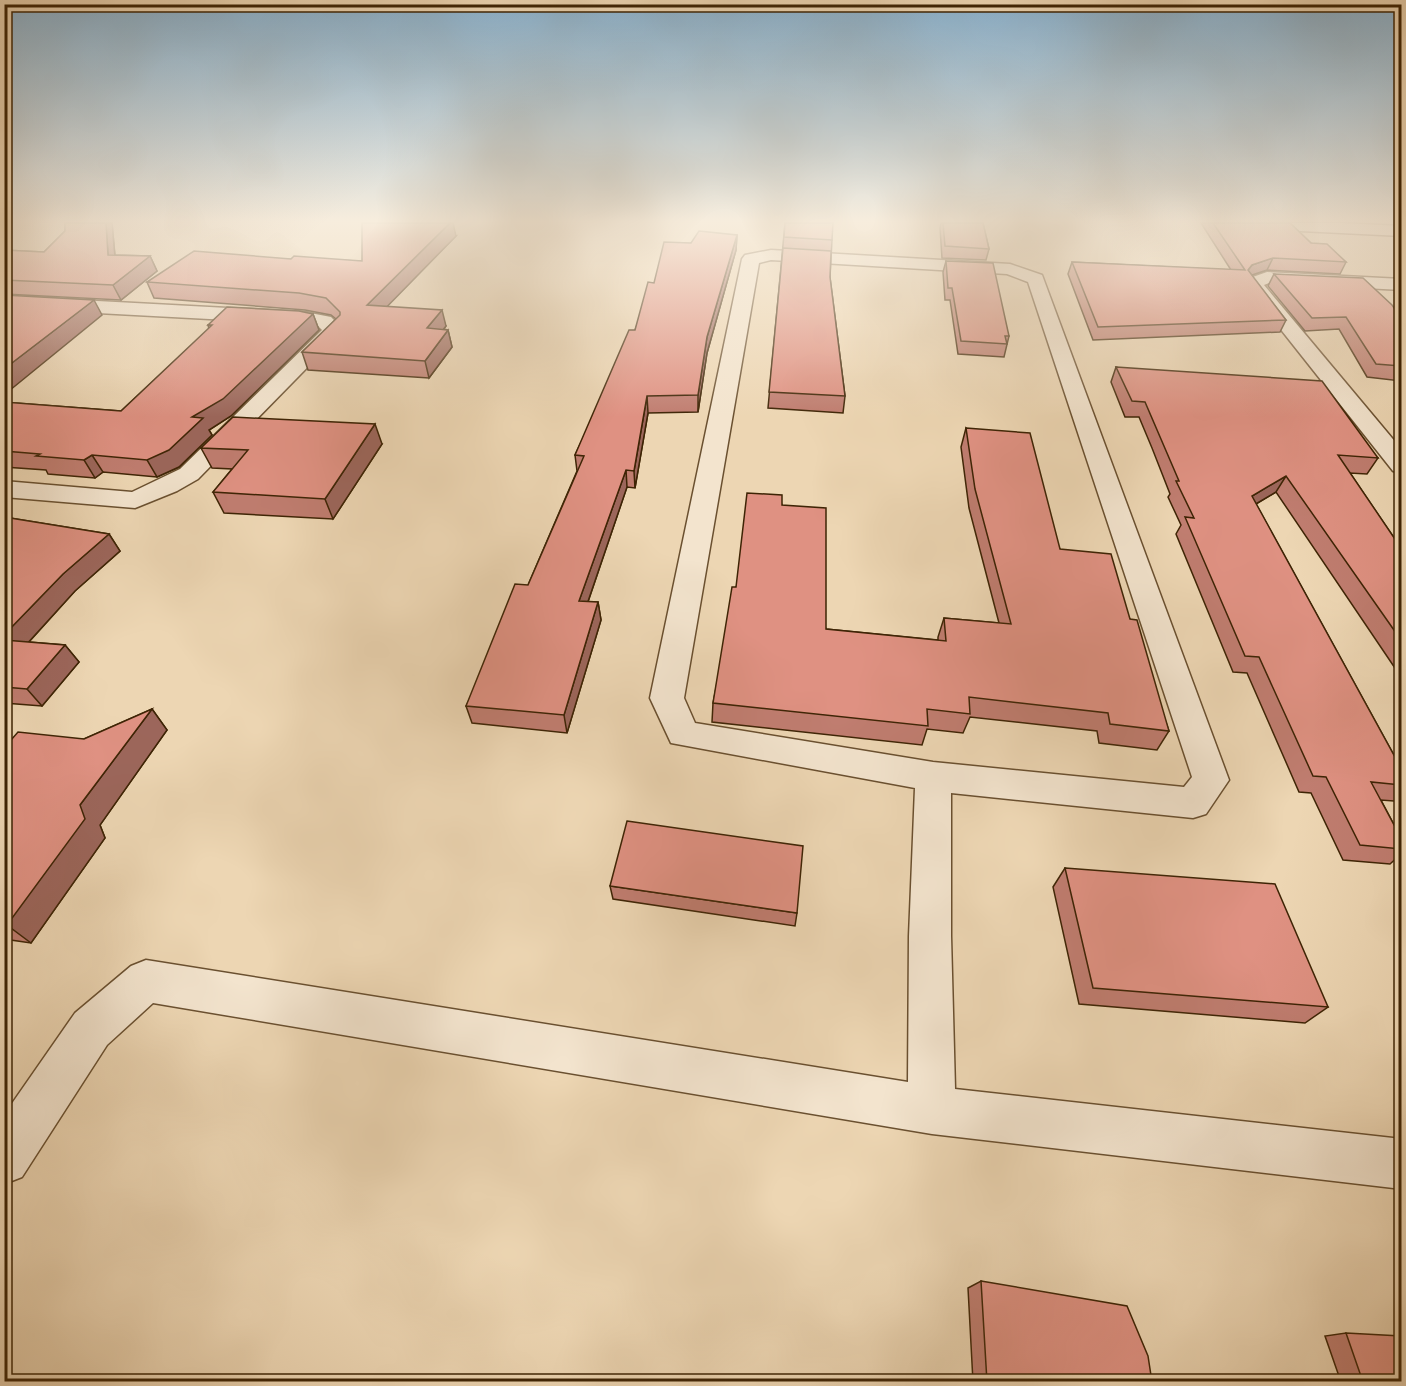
<svg xmlns="http://www.w3.org/2000/svg" width="1406" height="1386" viewBox="0 0 1406 1386" font-family="Vollkorn,serif">
<rect width="100%" height="100%" fill="#edd6b3"/>
<filter id="stains"><feTurbulence type="fractalNoise" baseFrequency=".00333" numOctaves="4"/><feColorMatrix values="0 0 0 0 .2 0 0 0 0 .09 0 0 0 0 .02 0 0 0 .5 -.17"/></filter>
<radialGradient id="worn" r=".72"><stop offset=".6" stop-color="#630" stop-opacity="0"/><stop offset="1" stop-color="#630" stop-opacity=".3"/></radialGradient>
<g fill="none" stroke-linecap="round" stroke-linejoin="round">
<g stroke="#6a5030" stroke-width="3">
<g id="street">
<path d="M771,250L1010,264L1042,275L1229,780L1206,814L1193,818L951,793V936L955,1089L1402,1139V1189L932,1134L153,1003L107,1045L22,1177L4,1184V1115L75,1013L131,966L146,960L908,1082L909,936L915,788L671,743L650,698L742,259L745,255ZM771,260L1007,274L1028,282L1192,777L1184,787L933,762L695,723L684,698L759,263Z"/>
<path d="M1267,272L1402,279V290L1269,283L1264,285L1402,450V473L1393,471L1244,283L1247,279Z"/>
<path d="M4,296L305,312L331,317L344,330L198,479L177,491L135,508L4,497V481L132,492L180,469L322,330L318,326L305,324L4,308Z"/>
</g>
</g>
<g stroke="#3e2405" stroke-width="3">
<path id="secondary" d="M1231,223H1341L1402,226V236L1239,228Z"/>
</g>
<use href="#street" fill="#f3e4ce" fill-rule="evenodd"/>
<use href="#secondary" fill="#f3e4ce" fill-rule="evenodd"/>
</g>
<g fill="#c07d70" stroke="#3e2405" stroke-width="1.5">
<path d="M65,223H112L115,255L150,256L157,271L121,300L4,294V250L44,252L65,231Z"/>
<path d="M785,223L832,240L830,277L845,396L843,413L768,408Z"/>
<path d="M941,223H983L989,249L986,260L942,258L940,228Z"/>
<path d="M1201,223H1290L1311,243L1346,262L1340,274L1267,270L1251,275L1286,320L1280,332L1093,340L1068,274L1072,262L1231,270Z"/>
<path d="M737,235L736,250L707,353L698,412L648,413L635,488L627,487L588,602H598L601,620L567,733L472,723L466,706L528,585L577,471L575,455L635,330L654,283L691,243Z"/>
<path d="M456,236L387,306L446,326L444,329L448,330L452,347L429,378L308,370L302,352L336,319L331,315L305,310L154,298L147,282L291,259L362,261Z"/>
<path d="M946,261L1009,336L1004,357L958,354L950,300H945L943,272Z"/>
<path d="M1274,274L1401,318V381L1367,377L1339,329L1305,331L1268,286Z"/>
<path d="M313,314L319,330L231,416L209,430L212,435L179,467L157,477L103,472L95,478L48,474L46,470L4,467V402L121,411L209,329L208,325Z"/>
<path d="M1116,367L1378,458L1367,474L1350,473L1401,548V677L1276,492L1256,504L1401,768V795L1394,801L1381,800L1401,838V854L1390,864L1343,860L1311,793L1299,792L1247,673L1233,672L1176,534L1181,525L1168,497L1170,494L1152,448L1139,417H1125L1111,382Z"/>
<path d="M966,428L1060,549L1130,619L1169,731L1157,750L1099,743L1097,731L970,717L963,733L927,729L922,745L712,722L713,703L736,587L782,505L826,629L938,640V637L944,618L999,623L969,508L961,447Z"/>
<path d="M382,444L333,519L224,513L213,492L232,469L212,468L201,448Z"/>
<path d="M4,517L109,534L120,551L75,591L29,642L65,645L79,662L42,706L4,703Z"/>
<path d="M152,709L167,730L100,825L105,838L31,943L4,939V748L84,739Z"/>
<path d="M1065,868L1328,1007L1305,1023L1079,1004L1053,887Z"/>
<path d="M610,886L797,913L795,926L613,899Z"/>
<path d="M981,1281L1152,1382H973L968,1288Z"/>
<path d="M1346,1333L1401,1382H1341L1325,1336Z"/>
</g>
<g fill="#9c665b" stroke="#3e2405" stroke-width="1.5">
<path d="M106,223H112L116,269L108,255Z"/>
<path d="M450,223H453L456,236L372,322L367,305Z"/>
<path d="M737,235L736,250L707,353L698,412V395L707,337Z"/>
<path d="M150,256L157,271L121,300L113,285Z"/>
<path d="M1273,258L1267,270L1246,277L1248,270L1252,265Z"/>
<path d="M94,300L102,315L4,395V369Z"/>
<path d="M442,310L446,326L431,345L427,328Z"/>
<path d="M313,314L319,330L231,416L209,430L212,435L179,467L157,477L147,460L192,417Z"/>
<path d="M448,330L452,347L429,378L425,361Z"/>
<path d="M647,396L648,413L635,488L634,471Z"/>
<path d="M375,424L382,444L333,519L325,499Z"/>
<path d="M92,455L103,472L95,478L84,460Z"/>
<path d="M626,470L627,487L582,619L579,601Z"/>
<path d="M1286,476L1276,492L1242,512L1252,496Z"/>
<path d="M109,534L120,551L75,591L15,657L4,645V635L63,574Z"/>
<path d="M598,602L601,620L567,733L564,715Z"/>
<path d="M65,645L79,662L42,706L27,689Z"/>
<path d="M152,709L167,730L100,825L105,838L31,943L7,925L80,805Z"/>
</g>
<g fill="#df9182" stroke="#3e2405" stroke-width="1.5">
<path d="M65,223H106L108,255L150,256L113,285L4,280V250L44,252L65,231Z"/>
<path d="M362,223H450L367,305L442,310L427,328L448,330L425,361L302,352L340,315V312L326,298L299,293L147,282L194,251L291,259L294,256L362,261Z"/>
<path d="M785,223H833L832,240L784,237Z"/>
<path d="M943,223H983L989,249L945,246Z"/>
<path d="M1213,223H1290L1311,243L1327,244L1346,262L1273,258L1252,265L1248,270L1286,320L1098,327L1072,262L1245,270Z"/>
<path d="M699,231L737,235L707,337L698,395L647,396L634,471L626,470L579,601L598,602L564,715L466,706L515,584L528,585L584,456L575,455L629,330H635L648,282L654,283L664,242L691,243Z"/>
<path d="M783,248L831,251L830,277L845,396L769,392Z"/>
<path d="M946,261L993,263L1009,336H1005L1007,344L961,341L952,288H948Z"/>
<path d="M1274,274L1363,278L1392,305L1401,318V366L1376,364L1346,317L1312,318Z"/>
<path d="M4,295L94,300L4,369Z"/>
<path d="M227,307L299,311L313,314L223,399L192,417L203,418L169,450L147,460L92,455L84,460L36,456L40,454L4,451V402L121,411L212,325H208Z"/>
<path d="M1116,367L1322,381L1378,458L1338,455L1401,548V640L1286,476L1252,496L1401,768V785L1371,782L1401,838V849L1360,845L1326,777L1313,776L1259,657L1245,656L1185,517L1194,518L1176,481H1179L1145,402L1132,401Z"/>
<path d="M233,417L375,424L325,499L213,492L248,450L201,448Z"/>
<path d="M966,428L1030,433L1060,549L1111,554L1130,619L1137,620L1169,731L1110,724L1108,713L969,697L970,714L927,709L928,726L713,703L732,587H736L747,493L782,495V505L826,508V629L946,641L944,618L1011,624L975,489Z"/>
<path d="M4,517L109,534L63,574L4,635Z"/>
<path d="M4,640L65,645L27,689L4,687Z"/>
<path d="M152,709L80,805L85,819L7,925H4V748L18,732L84,739Z"/>
<path d="M627,821L803,846L797,913L610,886Z"/>
<path d="M1065,868L1275,884L1328,1007L1093,988Z"/>
<path d="M981,1281L1127,1306L1148,1356L1152,1382H987Z"/>
<path d="M1346,1333L1401,1336V1382H1363Z"/>
</g>
<linearGradient id="sky" x2="0" y2="1"><stop stop-color="#8ab5d4"/><stop offset="0.53" stop-color="#f7eddd"/><stop offset="1" stop-color="#f7eddd" stop-opacity="0"/></linearGradient>
<rect width="1406" height="417" fill="url(#sky)"/>
<rect width="1406" height="1386" fill="none" stroke="#edd6b3" stroke-width="24"/>
<rect x="6" y="6" width="1394" height="1374" fill="none" stroke="#3e2405" stroke-width="3"/>
<rect x="12" y="12" width="1382" height="1362" fill="none" stroke="#3e2405" stroke-width="1.5"/>
<rect width="100%" height="100%" filter="url(#stains)"/>
<rect width="100%" height="100%" fill="url(#worn)"/>
</svg>
